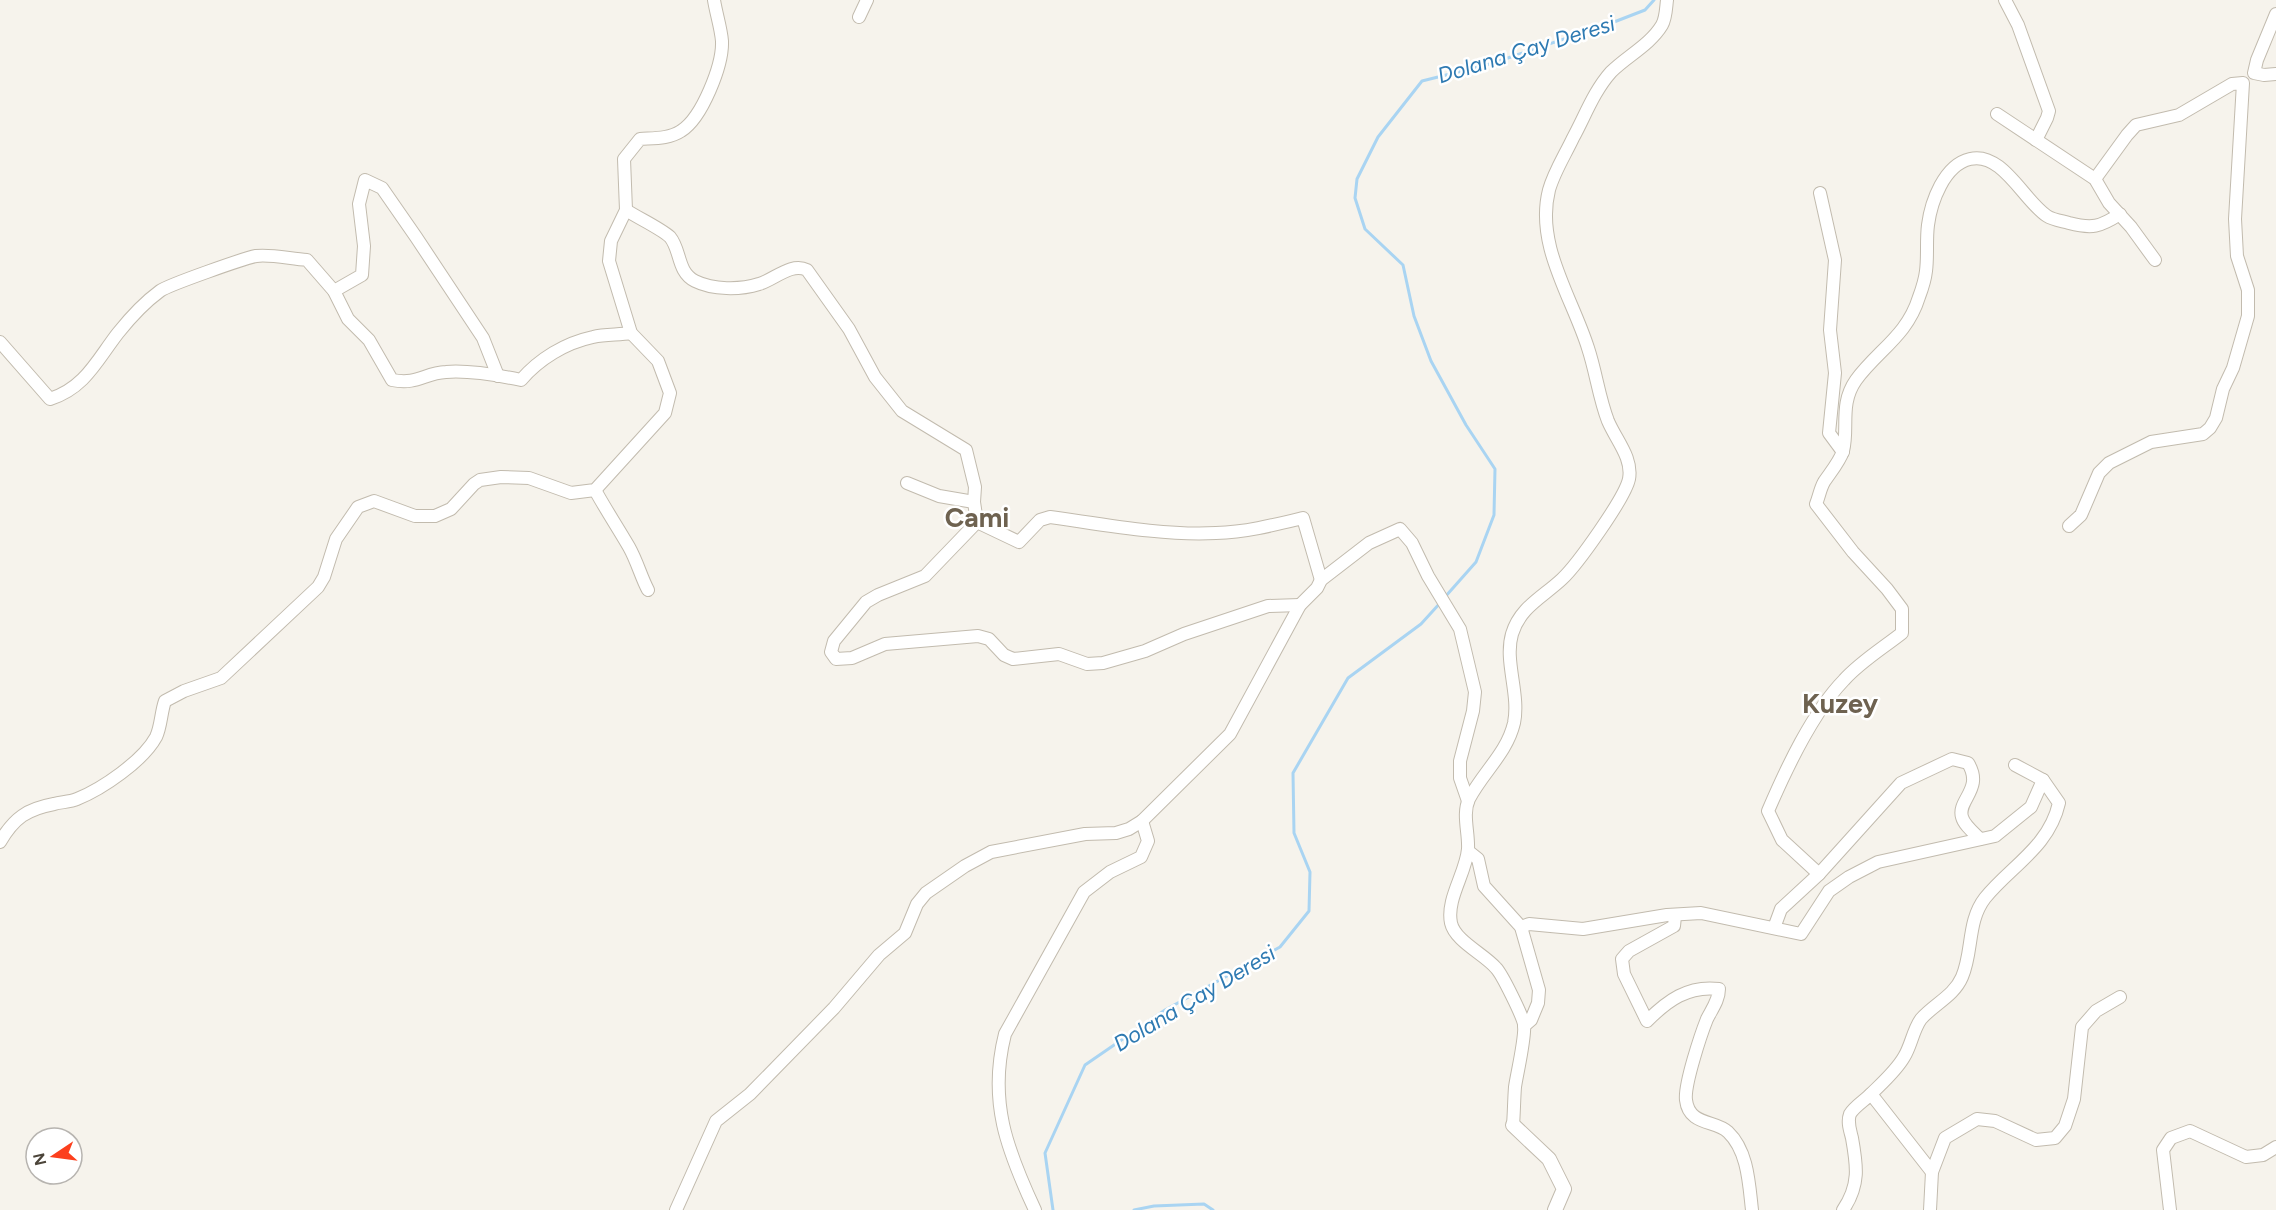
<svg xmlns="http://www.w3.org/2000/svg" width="2276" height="1210" viewBox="0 0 2276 1210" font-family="Figtree,sans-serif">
<rect width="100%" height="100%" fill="#f6f3ec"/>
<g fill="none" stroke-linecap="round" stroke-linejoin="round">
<g stroke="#a9d4f2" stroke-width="3">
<path d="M1445,597L1476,562L1494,515L1495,469L1466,425L1431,361L1414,316L1403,265L1365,229L1355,198L1357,179L1378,137L1422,81L1490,64L1614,22L1645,10L1654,0"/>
<path d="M1053,1210L1045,1153L1085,1065L1165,1010L1280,947L1309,911L1310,872L1294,833L1293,773L1348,678L1421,624L1441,602"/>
<path d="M1134,1210L1154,1206L1204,1204L1213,1210"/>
</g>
<g stroke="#c2bbae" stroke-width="14">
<g id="minor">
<path d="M2005,0L2018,25L2049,111L2047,118L2036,140"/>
<path d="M2276,14L2257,60L2254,73L2264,75L2276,74"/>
<path d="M859,17L867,0"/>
<path d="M1997,114L2095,179L2109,203L2131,227L2155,260"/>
<path d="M1820,193L1835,260L1830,330L1835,373L1829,433L1843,452"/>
<path d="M626,210C638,218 660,228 670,237C681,250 677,272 695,281C713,290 740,290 759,284C774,280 791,262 807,270L849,329L875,377L902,411L966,450L975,487L974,502L977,522"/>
<path d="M334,291L362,275L364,246L359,204L365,180L382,188L416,237L483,338L498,376"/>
<path d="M0,342L50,399C85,388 97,360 118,333C130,318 145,302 160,291C168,285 245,258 256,256C271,254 291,259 307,260L334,291L348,319L369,340L392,380C418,385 424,373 446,372C470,370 497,375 521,380C539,359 565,343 593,337C605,334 619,335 631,333"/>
<path d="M907,483L939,496L974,502"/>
<path d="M595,490C606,510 618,528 629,547C637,561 641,577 648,590"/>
<path d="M977,522L925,576L878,595L866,602L834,641L831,652L836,659L852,658L885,644L978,636L989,639L1004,655L1013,659L1059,654L1087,664L1103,663L1145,651L1184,634L1268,606L1300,605"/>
<path d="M977,522L1019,542L1040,520L1050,517C1101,524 1164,536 1216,533C1246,532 1274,525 1303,518L1321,580"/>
<path d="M2069,526L2081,515L2099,473L2109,463L2151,442L2203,434L2210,428L2216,418L2223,389L2233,368L2248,316V290L2237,256L2235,219L2243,83L2232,84L2179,115L2136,125L2127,135L2095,179"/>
<path d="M0,842C14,818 27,809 54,804C61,802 70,802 77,799C102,789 143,761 156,737C161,727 161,712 165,701L184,691L221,678L318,587L324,577L336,539L358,507L374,501L415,516H435L451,509L474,484L480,480L501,477L529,478L571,493L595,490L665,413L670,393L658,361L631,333L609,261L611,241L626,210L624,159L640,139C653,138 669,139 681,131C702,118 723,65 722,41C721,28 716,13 714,0"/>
<path d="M1468,851L1478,859L1484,886L1521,927L1539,990L1538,1003L1531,1020L1524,1026"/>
<path d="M1819,874L1782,840L1768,811C1786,769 1812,713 1844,680C1860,662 1883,648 1902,633V609L1887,589L1853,552L1816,504C1819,497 1820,489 1824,482C1830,473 1840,461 1843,451C1849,428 1839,404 1856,380C1878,350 1907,336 1919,297C1922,289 1925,280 1926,271C1928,256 1926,240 1928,225C1931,202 1944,165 1970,159C2002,151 2024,201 2047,216C2053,220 2062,221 2069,223C2092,229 2100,227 2120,214"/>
<path d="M1675,916L1674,926L1629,951L1622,959L1624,974L1647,1021C1667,1001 1688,985 1719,989C1719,1000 1712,1009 1707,1019C1701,1034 1684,1085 1686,1100C1689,1126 1716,1120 1728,1132C1748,1151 1749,1184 1752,1210"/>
<path d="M1521,927L1529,924L1583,929L1667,915L1701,913L1801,934L1829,891L1849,877L1878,862L1995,836L2031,807L2043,780"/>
<path d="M1774,928L1781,909L1819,874L1901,783L1952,759L1968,763C1984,789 1957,800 1962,817C1964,825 1974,833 1980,839"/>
<path d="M1513,1125C1514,1113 1514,1100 1515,1087C1517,1073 1526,1036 1524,1024C1522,1015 1502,974 1496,968C1484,954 1455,941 1451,923C1446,899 1466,873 1468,849C1469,833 1462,814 1469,799C1483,772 1507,753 1514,723C1520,694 1504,661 1512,634C1520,607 1543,597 1562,579C1577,565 1625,498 1629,479C1633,458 1616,440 1608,421C1599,398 1596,372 1588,348C1572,297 1535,245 1549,190C1554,172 1565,155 1573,138C1585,116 1594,91 1611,72C1627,56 1650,45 1662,25C1666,18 1666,8 1667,0"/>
<path d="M1932,1172L1871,1094C1882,1083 1896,1071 1904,1057C1911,1046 1913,1030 1921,1019C1934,1004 1954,996 1962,977C1973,952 1967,921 1985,898C2011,866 2049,847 2059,803L2043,780L2015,765"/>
<path d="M676,1210L716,1121L750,1094L834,1008L879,955L905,933L917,904L926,893L965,866L991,852L1085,834L1116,833L1129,829L1142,821L1230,734L1300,605L1317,588L1321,580L1369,543L1400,529L1412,543L1428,576L1460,629L1475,692L1473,711L1460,761V778L1468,801"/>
<path d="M1035,1210C1007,1150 988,1101 1005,1034L1084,892L1110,872L1141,857L1148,841L1142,821"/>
<path d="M1843,1210C1860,1185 1857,1166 1852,1138C1850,1130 1847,1122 1850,1114C1854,1107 1865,1100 1871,1094"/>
<path d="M1930,1210L1932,1172L1945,1138L1977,1119L1995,1121L2036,1140L2055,1138L2065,1126L2074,1099L2082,1027L2096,1011L2120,997"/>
<path d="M2170,1210L2163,1150L2171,1138L2190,1131L2246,1157L2263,1155L2276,1147"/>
</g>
</g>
<g stroke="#c2bbae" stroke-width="16">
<path id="tertiary" d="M1513,1125L1549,1159L1564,1189L1555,1210"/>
</g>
<use href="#minor" stroke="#fff" stroke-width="12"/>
<use href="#tertiary" stroke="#fff" stroke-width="14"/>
</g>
<g text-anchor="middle" stroke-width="5" stroke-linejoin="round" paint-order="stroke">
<g font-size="22" font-style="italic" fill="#2e7ab2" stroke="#fff">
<text transform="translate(1526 49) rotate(-17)" y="8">Dolana Çay Deresi</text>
<text transform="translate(1194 998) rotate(-31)" y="8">Dolana Çay Deresi</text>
</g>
<g font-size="27" font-weight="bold" fill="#6e6250" stroke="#fff">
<text x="977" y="527">Cami</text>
<text x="1840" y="713">Kuzey</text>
</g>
</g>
<g transform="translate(54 1156) rotate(257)"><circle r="28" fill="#ffffff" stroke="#b7b4b0" stroke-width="1.5"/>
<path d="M0-4.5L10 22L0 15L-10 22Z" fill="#fc3f1d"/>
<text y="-9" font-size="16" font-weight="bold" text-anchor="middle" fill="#4b4439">N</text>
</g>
</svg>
